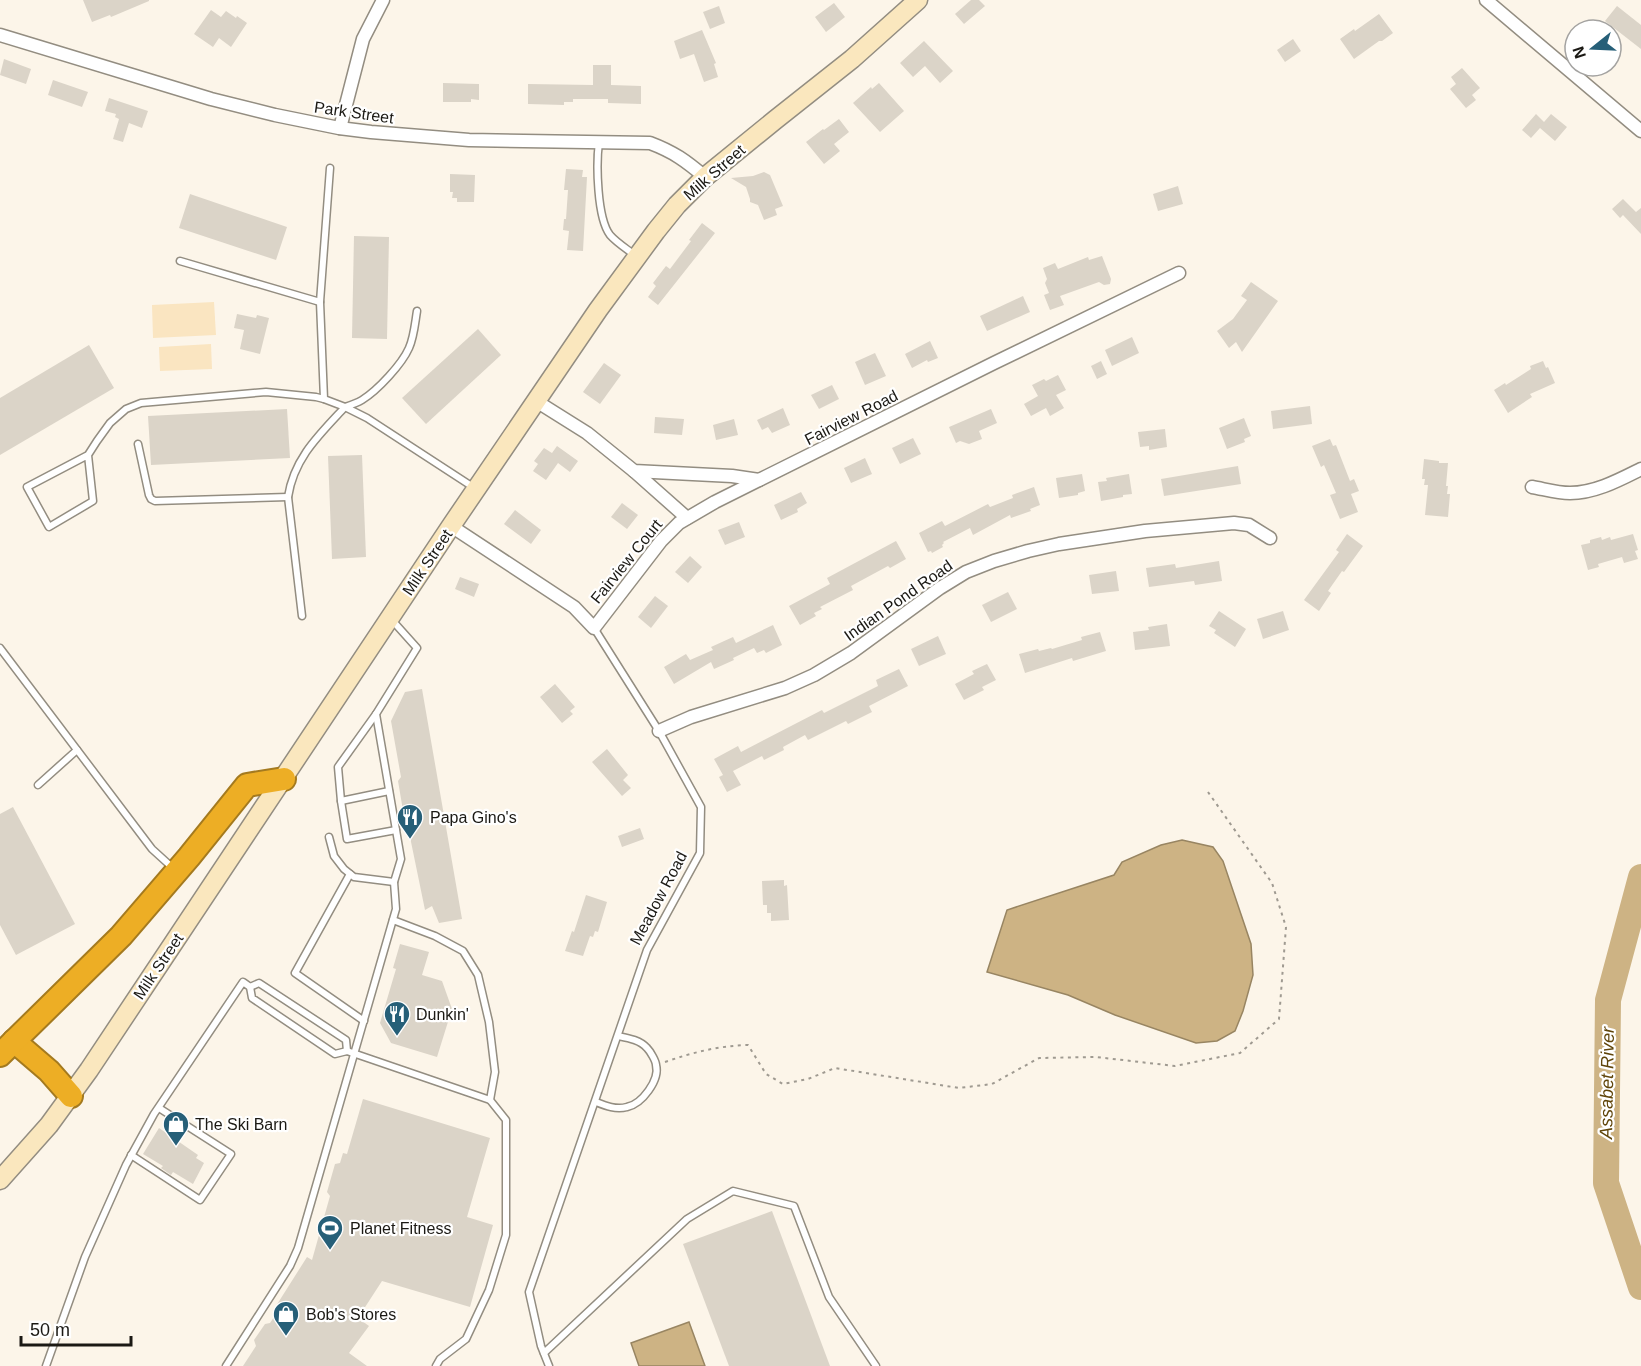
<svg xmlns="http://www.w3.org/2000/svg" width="1641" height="1366" viewBox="0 0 1641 1366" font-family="Helvetica,sans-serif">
<rect width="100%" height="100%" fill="#fcf5e9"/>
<g fill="#fae5c1">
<path d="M214,302L216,335L153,338L152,305Z"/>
<path d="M211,344L212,369L160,371L159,347Z"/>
</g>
<g fill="#cdb384" stroke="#988562" stroke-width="1.5">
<path d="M1182,840L1213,847L1223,861L1251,944L1253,975L1243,1011L1235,1031L1217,1041L1196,1043L1115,1015L1068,995L987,972L1007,910L1114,875L1122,862L1161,845Z"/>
<path d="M689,1322L705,1366H639L631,1343Z"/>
</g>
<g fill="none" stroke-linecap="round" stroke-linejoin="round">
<path stroke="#cdb384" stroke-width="26" d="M1641,877L1608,1000L1606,1183L1641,1287"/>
</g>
<g fill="#dbd4c8">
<path d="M83,0H149V1L111,17L110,15L92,22Z"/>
<path d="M971,0H979L985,6L964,24L955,14Z"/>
<path d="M834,3L845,17L826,32L815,17Z"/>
<path d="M719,6L725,23L710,29L703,12Z"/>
<path d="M1617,6L1641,25V49L1605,21Z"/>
<path d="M211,10L221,17L226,11L236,18L237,16L247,23L231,47L219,38L213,47L194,34Z"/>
<path d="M1379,14L1393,33L1382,41H1379L1354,59L1340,39L1354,29L1355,31Z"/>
<path d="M702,30L716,63L714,64L718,77L704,82L694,54L680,59L674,41Z"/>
<path d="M1293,39L1301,51L1285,62L1277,50Z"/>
<path d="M924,41L953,71L940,83L925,66L913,77L900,63Z"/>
<path d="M4,59L31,69L26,84L0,75Z"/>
<path d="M593,65H611V85L641,86V104L608,103V99H573V102H564V105L528,104V84L593,85Z"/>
<path d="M1462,68L1480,88L1472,95L1476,100L1466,108L1450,89L1456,84L1451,77Z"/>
<path d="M53,80L88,92L82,107L48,95Z"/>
<path d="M443,83L479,84V100L471,99V102H443Z"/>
<path d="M879,83L904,111L880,132L853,103L871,87L872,89Z"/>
<path d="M109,98L148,111L142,128L129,123L123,142L113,139L119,119L115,117L116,114L105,111Z"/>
<path d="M1536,114L1544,122L1551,114L1567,127L1555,141L1540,128L1531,138L1522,130Z"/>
<path d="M839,119L849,132L834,144L840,151L824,164L806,142L823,129L824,130Z"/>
<path d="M566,169L583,170L582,177H587L583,251L567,250L569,231L563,230L564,219H566L568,190H564Z"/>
<path d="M764,172L770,175L783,206L775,209L777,215L764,220L758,205L750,202V199L746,187L731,178L753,176Z"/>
<path d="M450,174L475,175L474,202H457V198H452L453,192H450Z"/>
<path d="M1178,186L1183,204L1158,211L1153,194Z"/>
<path d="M190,194L287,227L276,260L179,228Z"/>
<path d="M1623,199L1636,212L1641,208V234L1623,215L1620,218L1612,209Z"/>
<path d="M702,223L715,233L658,305L648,297L656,286L653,283L666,266L670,269L691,241L689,240Z"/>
<path d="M354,236L389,237L387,339L352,338Z"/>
<path d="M1102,256L1111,279L1110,284L1104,285L1099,282L1060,296L1064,305L1050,310L1044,295L1049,293L1045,283L1047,279L1043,268L1055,263L1058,269L1088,257L1089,260Z"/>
<path d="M1251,282L1278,301L1242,352L1236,342L1229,348L1217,331L1233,319L1247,300L1241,296Z"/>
<path d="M1023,296L1030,312L987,331L980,316Z"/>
<path d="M237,314L256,318L257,315L269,318L260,354L240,349L244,330L234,328Z"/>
<path d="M478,329L501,355L426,424L402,398Z"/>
<path d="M1132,337L1139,353L1112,366L1105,350Z"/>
<path d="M930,341L938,358L928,362L927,360L912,368L905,354Z"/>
<path d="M89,345L114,388L0,455V398Z"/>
<path d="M875,353L886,376L865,385L855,362Z"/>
<path d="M1101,361L1107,374L1097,379L1091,366Z"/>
<path d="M1543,361L1546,368L1548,367L1555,383L1530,394L1532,397L1508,413L1494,390L1505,383L1506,385L1531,369L1530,366Z"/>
<path d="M604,363L621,375L600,404L583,392Z"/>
<path d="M1058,375L1066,390L1056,395L1064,408L1050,416L1046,408L1031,416L1024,404L1038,396L1032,385L1044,379L1046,381Z"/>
<path d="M832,385L839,399L819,409L811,395Z"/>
<path d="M1310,406L1312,424L1273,429L1271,411Z"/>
<path d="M783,408L790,425L772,433L768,427L762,430L757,420Z"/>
<path d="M287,409L290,458L151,465L148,416Z"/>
<path d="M991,409L997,423L979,431L982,439L969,444L960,441L956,443L949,427Z"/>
<path d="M655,417L684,419L682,435L654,433Z"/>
<path d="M1244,418L1251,436L1244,439L1245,442L1227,449L1219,428Z"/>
<path d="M734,419L738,435L716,440L713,425Z"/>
<path d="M1165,429L1167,447L1149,450V446L1140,447L1138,432Z"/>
<path d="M913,438L921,454L900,464L892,448Z"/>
<path d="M1330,439L1333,446L1336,445L1350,481L1354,479L1359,491L1351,494L1358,512L1340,519L1330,495L1336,493L1324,465L1321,467L1312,446Z"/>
<path d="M557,446L578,461L570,472L558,463L546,480L533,471L538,464L534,461L544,448L552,453Z"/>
<path d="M362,455L366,557L332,559L328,456Z"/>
<path d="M865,458L872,474L851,483L844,468Z"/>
<path d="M1424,459L1439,461V463H1448L1446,486H1448L1447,494H1450L1448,517L1425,515L1428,485H1424L1425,479H1422Z"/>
<path d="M1238,466L1241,484L1164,496L1161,479Z"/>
<path d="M1082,474L1085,491L1078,493V495L1059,498L1056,478Z"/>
<path d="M1129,474L1132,494L1123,495V497L1101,501L1098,482L1107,481L1106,478Z"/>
<path d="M1034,487L1040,505L1030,509L1031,511L1011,518L1010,515L973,535L970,528L943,542L944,543L942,545L943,547L932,553L931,551L928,552L919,533L942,521L945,526L988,504L990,507L1013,498L1012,495Z"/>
<path d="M801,492L807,503L797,509L798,512L781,520L774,505Z"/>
<path d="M622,503L638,515L627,529L611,517Z"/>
<path d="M515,510L541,530L531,544L504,524Z"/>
<path d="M739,522L745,537L725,545L718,530Z"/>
<path d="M1347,534L1363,546L1344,572L1342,571L1328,591L1331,593L1319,611L1304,600L1339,552L1336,550Z"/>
<path d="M1633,534L1638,550L1635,551L1638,559L1624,563L1622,557L1598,564L1599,567L1588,570L1581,545L1590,543V540L1601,537L1602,540L1610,537L1611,540Z"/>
<path d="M896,541L906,559L890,568L888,566L851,586L853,590L820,607L822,609L814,613L816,616L800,625L789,606L830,584L827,578Z"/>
<path d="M690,556L702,567L688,583L675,572Z"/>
<path d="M1219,561L1222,581L1195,585L1194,581L1149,587L1146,568L1175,564L1176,568Z"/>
<path d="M1116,571L1119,591L1092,594L1089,575Z"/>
<path d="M460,577L479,584L474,597L455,589Z"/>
<path d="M1008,592L1017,609L991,622L982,605Z"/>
<path d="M655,596L668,606L651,628L638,617Z"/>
<path d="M1219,611L1246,629L1235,647L1214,633L1216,630L1209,626Z"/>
<path d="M1283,611L1289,630L1263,639L1257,619Z"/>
<path d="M1167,624L1170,646L1135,650L1133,632L1149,630L1148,627Z"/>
<path d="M773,625L782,645L766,653L764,650L757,653L754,648L733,658L734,660L714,669L711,662L674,684L664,667L686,654L690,660L713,650L711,647L733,637L736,643Z"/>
<path d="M1100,632L1106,651L1073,661L1072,658L1025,673L1019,654L1038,649L1039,651L1051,648L1052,649L1082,640L1081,637Z"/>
<path d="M938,636L946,654L919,666L911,649Z"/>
<path d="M987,664L996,680L982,687L984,690L964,700L955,684L974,674L972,671Z"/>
<path d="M899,669L908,686L869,706L872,712L848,724L846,721L808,740L805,735L783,747L784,750L764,760L762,756L733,771L741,785L727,792L719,777L723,775L714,759L738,746L741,752L822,710L824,713L878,686L876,680Z"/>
<path d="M555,684L575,707L570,711L573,714L562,723L540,697Z"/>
<path d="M422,689L462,919L439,923L432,906L425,910L410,837L407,834L398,781L401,777L391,721L405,692Z"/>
<path d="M607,749L628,775L623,780L631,788L622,796L592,762Z"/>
<path d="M13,807L75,924L16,955L0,925V814Z"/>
<path d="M640,828L644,839L622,847L618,836Z"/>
<path d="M784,880V886L787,885L789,920L771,921V913H767V905H763L762,881Z"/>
<path d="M586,895L607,902L598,932L595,931L593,937L590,936L583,956L565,951L572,931L574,932Z"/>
<path d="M400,944L429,952L422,975L442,981L452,1009L437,1057L391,1043L380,1023L396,969L393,968Z"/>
<path d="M363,1099L490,1138L467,1217L493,1225L470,1307L382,1281L358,1318L369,1326L349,1353L367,1366H243L256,1346L254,1340L265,1324L270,1323L280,1308L276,1306L307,1257L312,1260L330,1196L327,1192L335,1164L340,1163L343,1153L347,1154Z"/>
<path d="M159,1128L198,1155L196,1158L204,1163L193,1184L173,1172L171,1175L161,1168L163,1166L143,1154Z"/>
<path d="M772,1211L830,1366H729L683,1244Z"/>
</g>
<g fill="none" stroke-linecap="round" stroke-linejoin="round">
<g stroke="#938d81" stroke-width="9">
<g id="lane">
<path d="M599,142C596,164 597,218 610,235C617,243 627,249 636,256"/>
<path d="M180,261L320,302"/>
<path d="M417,311C415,323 414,337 409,348C402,364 378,390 362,400C357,403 351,405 345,407L367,418L473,487"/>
<path d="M138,444L149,495L151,499L155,501L288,497"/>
<path d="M88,455L93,501L49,527L27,487L88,455L97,441L110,423L126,409L141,403L266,392L316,397L324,399"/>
<path d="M302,616L288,497C294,458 319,435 345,407L324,399L320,302L330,168"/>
<path d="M0,648L152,849L174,869"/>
<path d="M376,714L338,767L341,801L347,839L396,830"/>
<path d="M38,785L77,750"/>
<path d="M341,801L389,791"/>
<path d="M329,837L334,856L344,869L354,877L394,882"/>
<path d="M350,874L295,973L364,1021"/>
<path d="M393,920L435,936L463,951L478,975L489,1022L495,1072L490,1100"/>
<path d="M250,987L259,983L346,1040L347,1051"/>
<path d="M596,1102C606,1106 616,1110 627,1107C642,1104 660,1080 656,1065C656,1061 650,1051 647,1048C640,1040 628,1038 618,1036"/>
<path d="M131,1155L200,1200L231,1154L159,1108"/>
<path d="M544,1353L687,1219L733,1191L794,1206L829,1297L876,1366"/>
<path d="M46,1366L85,1257L126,1165L154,1114L243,982L250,987L252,998L335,1054L347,1051L490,1100L506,1120V1235L489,1290L466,1339L440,1359L436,1366"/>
<path d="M226,1366L290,1266L298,1248L396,909L394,882L401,859L376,714L417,648L391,619"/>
<path d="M549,1366L541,1346L529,1292L647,950L700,853L701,807L659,731L594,628"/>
</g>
</g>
<g stroke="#938d81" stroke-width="15">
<g id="street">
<path d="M1486,0L1641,131"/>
<path d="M0,35L211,99L275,115L339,128L371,132L469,140L650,143C674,152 686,161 705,177"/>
<path d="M340,128L363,39L383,0"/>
<path d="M536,401L587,433L634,471L732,476L759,480L994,363L1179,273"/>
<path d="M634,471L687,518"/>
<path d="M1532,487C1544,489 1557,493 1570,493C1595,493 1619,480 1641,469"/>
<path d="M451,526L574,607L594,628L661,541L679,523L715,502L759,480"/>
<path d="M659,731L691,717L785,688L814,675L851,653L940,588L966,572L994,561L1028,551L1059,544L1145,531L1234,523L1249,525L1270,538"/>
</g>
</g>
<g stroke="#938d81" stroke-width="21">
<path id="secondary" d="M0,1180L49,1125L89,1070L451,526L598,310L656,231L677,205L705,177L775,120L852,59L918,0"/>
</g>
<g stroke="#a47a1f" stroke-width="26">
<g id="highway">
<path d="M14,1041L49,1071L71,1096"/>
<path d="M0,1055L121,936L189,857L247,785L284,779"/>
</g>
</g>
<path stroke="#9f9a91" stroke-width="2" stroke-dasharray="3 4.5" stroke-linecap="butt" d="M665,1062C694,1052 718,1046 748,1045L766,1074L783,1084L808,1079L835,1068L959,1088L992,1084L1039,1058L1096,1057L1175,1066L1240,1053L1279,1019L1286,927L1272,883L1208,792"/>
<use href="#lane" stroke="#fff" stroke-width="6"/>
<use href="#street" stroke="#fff" stroke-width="12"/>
<use href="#secondary" stroke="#fae7be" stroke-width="18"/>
<use href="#highway" stroke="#edae25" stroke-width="22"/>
</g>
<defs>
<g id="restaurant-pin" transform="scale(1.35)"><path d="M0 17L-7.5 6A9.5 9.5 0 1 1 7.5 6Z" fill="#265f78" stroke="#fff"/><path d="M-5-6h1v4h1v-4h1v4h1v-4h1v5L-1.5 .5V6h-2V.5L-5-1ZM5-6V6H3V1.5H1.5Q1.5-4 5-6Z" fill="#fff"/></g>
<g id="shop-pin" transform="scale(1.35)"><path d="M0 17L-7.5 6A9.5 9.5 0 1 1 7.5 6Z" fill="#265f78" stroke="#fff"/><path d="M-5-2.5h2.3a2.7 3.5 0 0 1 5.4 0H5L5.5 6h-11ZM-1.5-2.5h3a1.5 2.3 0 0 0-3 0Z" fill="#fff"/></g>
<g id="stadium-pin" transform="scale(1.35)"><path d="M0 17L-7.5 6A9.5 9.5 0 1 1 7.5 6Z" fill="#265f78" stroke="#fff"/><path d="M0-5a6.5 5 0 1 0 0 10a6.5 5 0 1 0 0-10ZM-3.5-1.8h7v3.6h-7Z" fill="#fff"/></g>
</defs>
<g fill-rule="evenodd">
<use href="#restaurant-pin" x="410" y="817"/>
<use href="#restaurant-pin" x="397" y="1014"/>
<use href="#shop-pin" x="176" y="1124"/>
<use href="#stadium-pin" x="330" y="1228"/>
<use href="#shop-pin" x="286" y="1314"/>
</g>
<g text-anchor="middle" stroke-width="4.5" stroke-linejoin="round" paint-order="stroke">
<g font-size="16" fill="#1b1914" stroke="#fff">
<text transform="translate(354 112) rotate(8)" y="6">Park Street</text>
<text transform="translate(714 172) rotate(-41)" y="6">Milk Street</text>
<text transform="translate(851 417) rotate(-27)" y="6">Fairview Road</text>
<text transform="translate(626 561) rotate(-51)" y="6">Fairview Court</text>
<text transform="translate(427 562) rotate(-56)" y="6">Milk Street</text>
<text transform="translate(898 600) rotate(-35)" y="6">Indian Pond Road</text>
<text transform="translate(658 898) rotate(-62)" y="6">Meadow Road</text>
<text transform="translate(158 966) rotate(-56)" y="6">Milk Street</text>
</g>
<g font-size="16" fill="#1b1914" stroke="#fff" text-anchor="start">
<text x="430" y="823">Papa Gino's</text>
<text x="416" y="1020">Dunkin'</text>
<text x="195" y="1130">The Ski Barn</text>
<text x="350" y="1234">Planet Fitness</text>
<text x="306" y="1320">Bob's Stores</text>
</g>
<g font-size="18" font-style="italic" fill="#60450a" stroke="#fff">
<text transform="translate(1607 1083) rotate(-89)" y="6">Assabet River</text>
</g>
</g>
<g transform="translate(1593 48) rotate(252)"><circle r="28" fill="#ffffff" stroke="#a4a3a1" stroke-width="1.5"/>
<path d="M0-4.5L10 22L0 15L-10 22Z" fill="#265f78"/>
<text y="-9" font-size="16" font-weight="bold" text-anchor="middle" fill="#1b1914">N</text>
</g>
<path d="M21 1336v9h110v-9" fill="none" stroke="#1b1914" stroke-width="3"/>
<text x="30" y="1336" font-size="18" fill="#1b1914" stroke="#ffffff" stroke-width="4.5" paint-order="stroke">50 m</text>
</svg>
